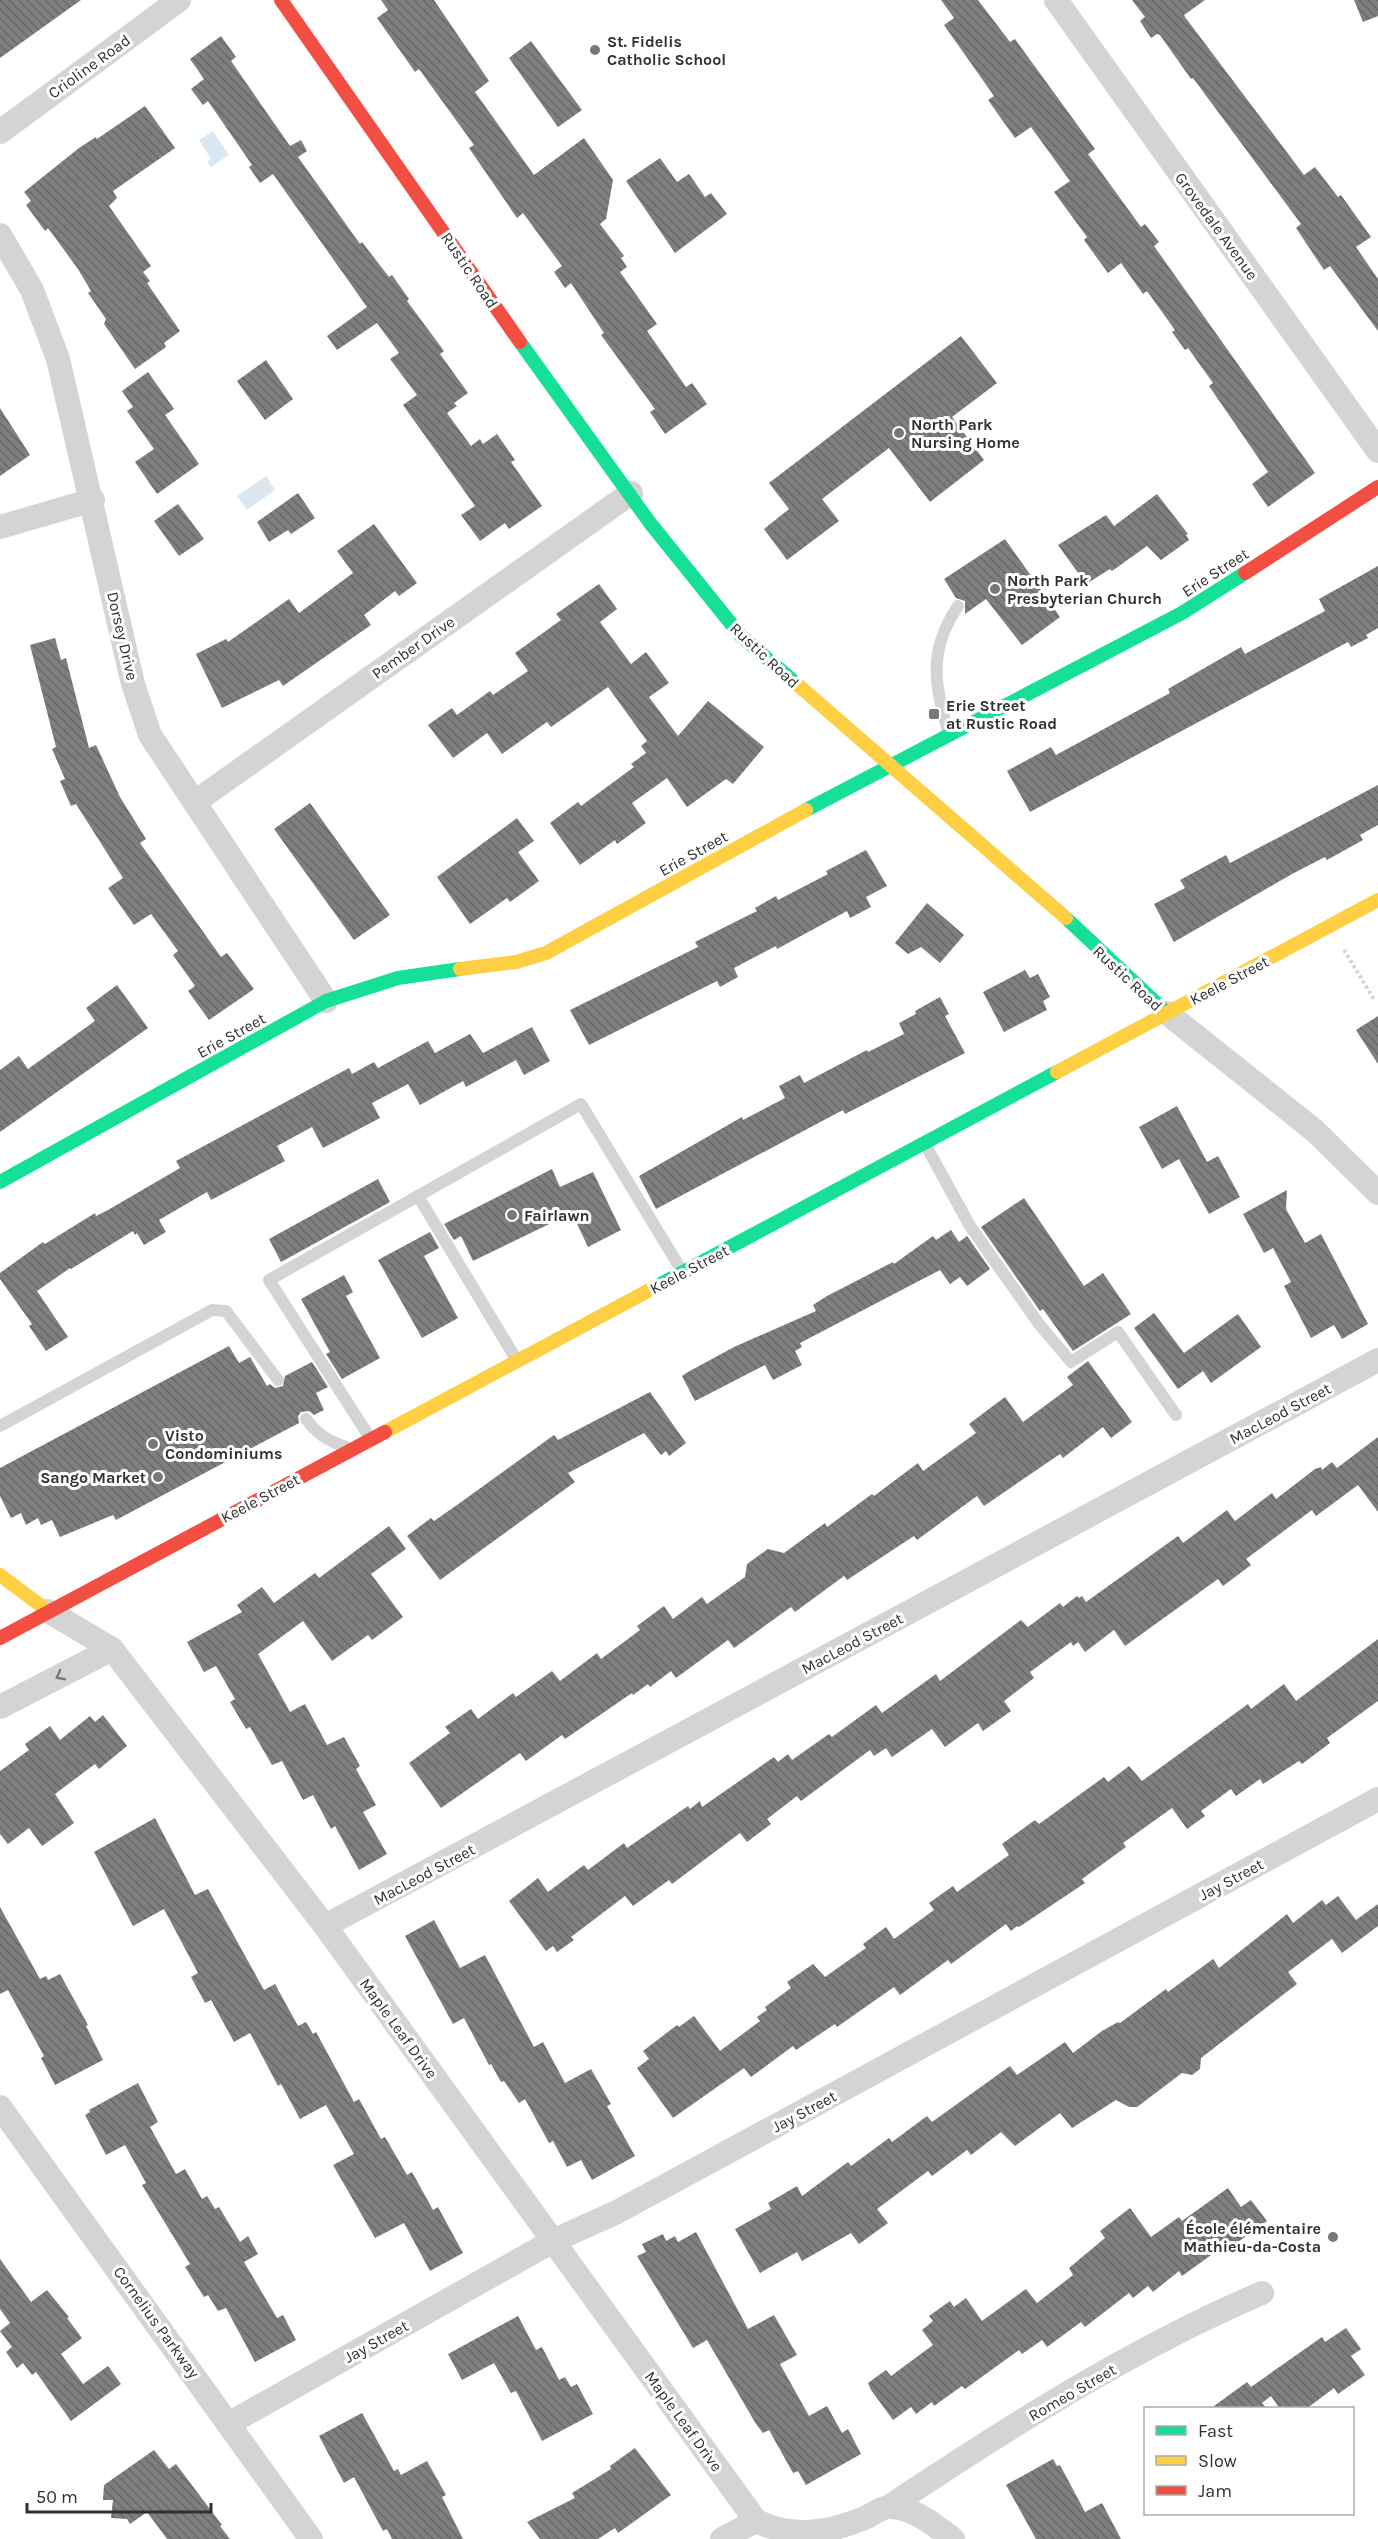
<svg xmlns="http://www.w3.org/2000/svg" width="1378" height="2539" viewBox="0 0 1378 2539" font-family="Karla,sans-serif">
<defs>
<pattern id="building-back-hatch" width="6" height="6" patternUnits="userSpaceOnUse" patternTransform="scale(1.5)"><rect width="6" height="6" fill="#7f7f7f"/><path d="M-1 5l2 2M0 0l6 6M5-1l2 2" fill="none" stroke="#686868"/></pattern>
</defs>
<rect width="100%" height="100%" fill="#fff"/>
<g fill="#dbe8f1">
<path d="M213,131L229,155L211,167L207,162L211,159L199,140Z"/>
<path d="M266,476L275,490L247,510L237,496Z"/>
</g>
<g fill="url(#building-back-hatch)">
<path d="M0,0H81L0,58Z"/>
<path d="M381,0H434L489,81L475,92L534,175L584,138L613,180L606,219L600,224L624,256L621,258L627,267L620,272L657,324L647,331L686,387L692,383L707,404L665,434L650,412L655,409L601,335L604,333L571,283L565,288L554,272L562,266L523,213L517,218L469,148L474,145L419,69L415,72L377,18L388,10Z"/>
<path d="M941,0H978L1010,42L1015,39L1095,149L1088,154L1141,227L1145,224L1159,242L1154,246L1315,473L1268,507L1252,484L1268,472L1209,386L1213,383L1188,348L1185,350L1172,332L1175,330L1147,291L1143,294L1121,263L1108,273L1084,240L1087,237L1054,192L1070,181L1031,127L1015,138L988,100L994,96L944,25L954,18Z"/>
<path d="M1132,0H1205L1184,15L1185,17L1304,175L1315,167L1338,197L1341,195L1371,237L1356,247L1378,279V331L1330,266L1324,270L1296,228L1301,224L1193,78L1191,79L1160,35L1157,34L1151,38L1140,21L1145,17Z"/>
<path d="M1354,0H1378V16L1363,22Z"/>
<path d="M221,36L236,57L231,61L290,146L301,140L307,151L298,157L360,244L362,242L389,277L392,275L409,299L407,301L444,351L440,354L468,393L454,403L457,406L447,413L471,446L480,439L483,444L497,434L515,460L511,462L542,506L509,529L505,523L480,541L461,515L475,506L403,405L417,395L390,359L399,353L377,323L337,350L327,336L367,307L273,174L260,183L249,167L252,165L208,101L203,105L191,89L204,79L190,59Z"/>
<path d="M531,41L582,110L558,127L509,58Z"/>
<path d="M145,106L175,148L113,191L117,198L109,206L151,266L143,272L150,281L147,283L180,331L164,343L166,347L135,369L104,324L106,319L88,293L91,291L78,269L48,228L45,231L26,205L31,201L24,192L79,148L96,137L97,139Z"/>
<path d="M660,158L677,182L689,174L705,197L711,193L727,214L675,253L626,181Z"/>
<path d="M961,336L997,383L952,417L984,460L930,502L889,448L822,499L839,521L787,560L764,529L789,509L769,483Z"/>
<path d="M266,360L293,399L265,420L237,381Z"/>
<path d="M148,372L174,409L165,415L199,464L157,494L135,462L154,449L127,411L133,407L122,391Z"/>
<path d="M0,408L30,455L0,476Z"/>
<path d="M298,493L315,518L291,534L288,530L269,542L257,522Z"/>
<path d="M1157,494L1188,534L1186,535L1189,540L1161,560L1147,546L1112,571L1110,569L1086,584L1058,545L1106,515L1114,526Z"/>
<path d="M178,504L204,539L179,556L154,521Z"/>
<path d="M374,524L417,583L399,596L395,591L364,615L371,625L283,686L279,680L222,708L196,654L226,639L228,642L289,599L299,613L353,573L337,551Z"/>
<path d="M1005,539L1060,617L1022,645L986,599L965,614V601L956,598L944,579Z"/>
<path d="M1378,566V628L1366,635L1368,638L1351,647L1348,642L1030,812L1007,771L1051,747L1056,755L1170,693L1168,689L1241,647L1245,654L1325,611L1319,599Z"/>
<path d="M599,584L617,609L600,622L631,664L646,652L669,683L649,697L678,736L708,701L764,747L733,784L726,779L687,807L667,778L632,803L646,823L617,844L615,840L580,865L550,823L578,802L581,806L634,767L631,764L646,753L641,746L647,741L608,687L551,727L547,722L502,754L487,733L453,758L428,725L452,708L457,715L490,691L493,695L528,671L515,653L561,620L556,614Z"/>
<path d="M55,638L61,660L66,658L89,748L96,745L120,797L146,839L140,843L221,957L227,953L254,989L209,1020L188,991L195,986L173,955L178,951L151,914L134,925L108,888L123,878L76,804L71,806L60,781L65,779L52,749L56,747L30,645Z"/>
<path d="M1378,785V825L1360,835L1363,840L1327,860L1325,857L1292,874L1174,942L1154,904L1185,888L1180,880L1226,855L1230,863Z"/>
<path d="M310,803L390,915L354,940L274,829Z"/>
<path d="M517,818L534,841L518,852L539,881L510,902L507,898L470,924L437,877Z"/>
<path d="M866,850L887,886L866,897L871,907L850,918L847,911L777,949L776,946L734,968L738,977L720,987L717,981L589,1045L570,1010L698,947L695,942L757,911L755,908L776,896L778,900L828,874L826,871Z"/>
<path d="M927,903L964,935L940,963L921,947L908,954L895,943Z"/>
<path d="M1025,970L1030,978L1038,974L1050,997L1043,1001L1047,1010L1004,1032L983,992Z"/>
<path d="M117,985L148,1028L0,1132V1070L19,1056L28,1069L95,1021L86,1008Z"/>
<path d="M940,997L949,1014L945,1016L965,1053L845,1114L843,1110L656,1209L639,1176L742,1117L743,1120L785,1098L779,1086L800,1075L804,1083L867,1050L868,1052L904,1034L899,1023L916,1014L915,1011Z"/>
<path d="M1378,1016V1064L1356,1030Z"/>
<path d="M532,1027L550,1061L524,1075L516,1060L466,1087L463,1081L420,1105L408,1084L372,1103L380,1118L323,1148L312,1127L277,1146L285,1161L211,1200L207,1192L159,1220L166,1232L144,1245L137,1233L135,1235L133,1231L71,1269L70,1268L37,1291L68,1337L46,1351L29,1326L32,1324L0,1279V1273L43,1242L45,1244L95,1213L96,1216L108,1210L180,1168L176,1161L349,1068L352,1074L374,1062L378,1068L428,1041L435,1053L470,1034L483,1053Z"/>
<path d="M1177,1106L1207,1162L1218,1156L1240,1197L1209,1214L1179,1159L1162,1169L1139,1127Z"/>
<path d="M552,1169L560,1187L593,1172L621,1230L588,1247L572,1213L473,1261L461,1236L454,1240L444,1224Z"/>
<path d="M378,1179L390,1202L281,1262L269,1239Z"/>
<path d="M1287,1190L1286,1209L1305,1243L1321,1234L1368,1324L1342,1339L1334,1325L1311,1338L1284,1286L1291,1282L1273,1248L1264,1253L1243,1214Z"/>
<path d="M1024,1198L1084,1286L1103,1273L1131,1314L1073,1351L1043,1309L1040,1311L981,1227Z"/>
<path d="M951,1230L959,1242L967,1236L990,1269L967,1286L960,1277L950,1284L940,1270L800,1343L802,1347L795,1351L802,1365L773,1380L765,1365L695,1401L682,1376L688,1372L734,1347L816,1311L813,1305L827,1296L893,1262L894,1264L933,1236L936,1240Z"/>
<path d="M430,1232L439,1248L424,1256L458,1318L422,1338L378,1260Z"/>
<path d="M344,1275L353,1292L346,1296L380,1358L342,1379L326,1354L330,1352L301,1299Z"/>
<path d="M1154,1313L1184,1353L1238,1314L1261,1347L1211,1383L1203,1371L1178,1389L1134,1328Z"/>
<path d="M229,1346L239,1363L250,1357L267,1386L270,1384L275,1388L283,1386L285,1376L312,1362L328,1387L316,1393L324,1410L314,1415L309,1411L301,1412L298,1416L299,1423L116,1520L113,1515L60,1537L52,1520L41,1525L38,1518L26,1525L21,1513L11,1518L0,1496V1468Z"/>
<path d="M1088,1361L1132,1422L1111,1438L1103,1427L1063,1458L1060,1454L984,1506L977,1496L917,1540L914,1536L847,1580L844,1576L795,1612L791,1607L734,1648L728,1640L676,1678L671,1671L650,1687L648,1684L633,1695L632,1693L565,1739L562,1735L526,1761L520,1753L441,1808L409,1763L450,1733L445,1727L471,1709L478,1719L513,1693L516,1697L552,1671L560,1681L597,1653L601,1659L640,1630L637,1626L664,1606L673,1619L702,1597L707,1604L745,1577L747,1564L768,1549L784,1553L825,1523L827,1527L872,1494L874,1496L918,1463L923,1471L976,1433L969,1424L1005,1397L1023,1422L1073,1385L1067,1377Z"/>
<path d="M650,1392L686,1443L669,1456L666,1451L661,1455L644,1433L568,1473L575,1482L440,1580L407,1536L431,1518L434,1521L457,1505L554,1435L558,1440Z"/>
<path d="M1378,1437V1512L1358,1485L1316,1516L1312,1510L1246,1559L1251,1565L1223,1586L1218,1579L1125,1646L1114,1630L1085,1652L1078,1642L1073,1646L1071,1642L1030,1672L1034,1678L1004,1701L1011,1711L983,1731L978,1723L945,1747L932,1729L892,1757L886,1748L874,1756L870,1750L801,1801L797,1796L767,1819L771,1824L747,1842L740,1833L672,1884L669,1880L633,1906L625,1896L571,1937L574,1940L557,1952L553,1946L546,1951L509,1901L538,1878L548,1892L584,1865L588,1870L624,1843L627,1848L688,1806L690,1809L700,1801L702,1807L774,1757L778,1762L788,1754L792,1760L829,1734L832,1737L876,1705L882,1713L936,1674L940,1681L1021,1620L1028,1627L1060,1603L1063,1607L1077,1596L1079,1598L1082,1596L1086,1602L1178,1536L1183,1543L1227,1510L1235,1521L1272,1493L1276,1499L1315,1469L1321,1467L1322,1470L1332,1462L1337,1468Z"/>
<path d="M389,1526L406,1549L371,1574L403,1617L372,1640L368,1635L332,1661L303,1621L258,1654L290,1712L305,1704L327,1745L344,1737L360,1766L356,1769L376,1805L363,1812L387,1854L359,1870L335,1826L331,1829L313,1795L303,1800L282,1761L272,1765L250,1727L246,1729L230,1702L235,1699L216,1666L204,1672L187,1642L242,1612L237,1605L262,1587L274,1603L315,1573L319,1578Z"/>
<path d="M1378,1639V1701L1327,1738L1330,1743L1302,1764L1299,1761L1263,1784L1260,1779L1236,1796L1231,1789L1201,1811L1205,1816L1187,1829L1172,1808L1123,1843L1126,1847L1082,1879L1085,1883L1019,1927L1017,1926L1011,1931L1006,1924L951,1964L948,1960L900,1995L894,1987L837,2027L835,2024L796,2050L793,2046L751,2077L744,2068L673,2118L637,2068L649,2059L643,2051L677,2025L679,2027L694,2016L720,2051L760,2021L757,2017L767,2010L765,2007L791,1988L787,1982L813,1964L825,1977L866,1948L863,1944L886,1927L894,1939L934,1910L929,1903L953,1886L957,1892L1009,1855L1002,1844L1035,1820L1039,1824L1104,1777L1108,1782L1129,1766L1142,1781L1248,1704L1251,1709L1284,1684L1296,1701Z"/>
<path d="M103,1715L127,1746L99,1769L95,1764L55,1794L74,1823L42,1846L29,1828L8,1844L0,1834V1771L29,1750L25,1744L50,1726L60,1740L90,1716L95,1722Z"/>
<path d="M155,1818L195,1895L208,1889L264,1990L275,1984L298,2026L306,2022L313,2034L316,2032L354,2102L359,2099L381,2139L385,2137L407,2175L412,2172L433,2210L438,2207L463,2253L430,2271L404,2223L375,2238L333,2165L354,2154L326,2105L300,2119L281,2084L278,2086L250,2033L234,2042L211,2000L205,2003L191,1977L198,1973L164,1909L133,1926L94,1852Z"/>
<path d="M1338,1896L1356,1920L1378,1904V1926L1342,1953L1332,1939L1288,1972L1297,1984L1201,2058L1200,2069L1192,2075L1182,2073L1137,2107H1129L1116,2100L1072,2128L1060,2113L1015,2146L1001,2132L971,2155L967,2150L932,2176L928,2171L877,2209L888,2223L859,2244L851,2233L802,2261L797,2252L760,2273L735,2229L771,2209L768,2203L797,2186L802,2196L848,2162L851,2166L889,2138L892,2142L927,2116L932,2122L1010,2066L1017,2075L1065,2042L1073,2053L1102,2031L1118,2022L1120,2023L1166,1989L1168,1992L1213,1959L1219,1968L1287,1914L1293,1923L1322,1900L1326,1905Z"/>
<path d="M0,1907L40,1979L46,1976L48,1980L60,1974L88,2025L86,2026L103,2060L55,2085L41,2058L44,2056L8,1990L0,1994Z"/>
<path d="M434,1920L460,1968L485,1955L534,2047L543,2042L565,2083L591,2069L611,2104L607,2106L635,2156L592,2180L581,2160L567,2167L553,2141L549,2143L525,2099L519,2103L504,2081L501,2082L491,2064L489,2065L464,2018L453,2024L405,1936Z"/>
<path d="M138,2083L158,2122L150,2127L176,2174L185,2169L202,2199L207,2196L215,2209L219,2207L240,2242L248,2236L258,2254L244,2262L277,2318L283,2315L296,2340L255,2362L226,2308L218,2311L208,2295L204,2297L185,2267L190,2264L142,2185L146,2183L125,2145L106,2155L85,2115L90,2112L89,2110Z"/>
<path d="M1228,2188L1241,2207L1251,2200L1267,2221L1231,2247L1228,2243L1182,2276L1179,2271L1153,2292L1148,2286L1133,2298L1129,2293L1085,2327L1081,2322L1047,2347L1042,2340L1022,2354L1019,2350L965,2389L962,2386L934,2406L932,2402L916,2414L911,2407L893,2420L871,2390L868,2383L886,2370L891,2376L933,2345L922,2330L933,2321L929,2316L950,2301L954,2307L966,2298L982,2321L1026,2289L1037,2303L1073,2275L1069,2268L1105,2238L1100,2231L1130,2208L1151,2237L1179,2217L1182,2221Z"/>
<path d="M696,2232L748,2329L774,2315L797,2355L780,2364L809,2416L827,2406L842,2433L848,2429L861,2454L806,2485L798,2471L793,2473L769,2430L763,2433L756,2424L707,2340L693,2348L637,2256L646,2252L642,2244L663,2234L666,2241L675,2236L678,2242Z"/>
<path d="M0,2259L31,2302L47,2290L69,2317L67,2318L82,2338L61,2354L83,2384L108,2366L121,2384L71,2421L36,2372L32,2375L23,2363L17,2368L6,2352L12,2347L0,2331L10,2323L0,2309Z"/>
<path d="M518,2316L536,2350L542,2347L559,2380L565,2377L571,2387L577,2384L593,2414L542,2441L516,2391L511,2393L494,2363L462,2380L448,2354Z"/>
<path d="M1346,2328L1361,2349L1351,2356L1365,2375L1338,2394L1334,2388L1306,2409H1280L1271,2396L1262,2403L1267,2409H1210L1247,2382L1251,2387L1322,2337L1325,2342Z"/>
<path d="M362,2413L394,2471L398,2469L401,2475L427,2461L446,2495L442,2497L463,2539H392L387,2529L383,2531L354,2477L344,2483L319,2436Z"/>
<path d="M635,2448L671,2495L618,2533L615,2528L598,2539H540L527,2522L575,2498L572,2493L611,2469L610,2466Z"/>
<path d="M154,2450L169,2469L176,2464L222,2525L220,2526L230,2539H167L147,2512L130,2524L127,2519L111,2518L113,2500H103L104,2485Z"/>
<path d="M1053,2459L1057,2466L1060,2465L1085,2512L1102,2503L1121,2539H1036L1006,2485Z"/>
</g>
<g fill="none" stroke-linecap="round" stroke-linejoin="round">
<path stroke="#d4d4d4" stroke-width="4" stroke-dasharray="3 3" stroke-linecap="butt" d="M1344,950L1375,1001"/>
<g stroke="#d4d4d4" stroke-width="12">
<path d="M949,735C935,685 927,652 958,606"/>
<path d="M925,1144L970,1226L1039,1324L1071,1362L1118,1332L1176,1415"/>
<path d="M418,1196L516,1359"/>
<path d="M306,1419C317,1434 328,1441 346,1447"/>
<path d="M0,1426L212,1310L226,1311L278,1380"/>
<path d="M370,1438L269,1280L581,1104L682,1271"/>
</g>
<g stroke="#d4d4d4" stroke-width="24">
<path d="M1056,0L1378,451"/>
<path d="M0,132L179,0"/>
<path d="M0,235L32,290L58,359L133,684L150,735L326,1001"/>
<path d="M0,527L93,500"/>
<path d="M195,802L631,493"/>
<path d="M1167,1013L1315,1131L1378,1193"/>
<path d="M48,1611L112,1649L325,1926L756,2521"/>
<path d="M0,1707L112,1649"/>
<path d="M325,1926L1378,1360"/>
<path d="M0,2107L311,2539"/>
<path d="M230,2423L553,2241L617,2212L1378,1799"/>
<path d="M890,2506C1009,2427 1131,2349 1262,2293"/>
<path d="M722,2539L756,2521C793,2539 829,2533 867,2517C874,2513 885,2506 892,2507C914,2508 936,2526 953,2539"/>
</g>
<g stroke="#16e098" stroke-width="14">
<path d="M520,342L650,523L741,636L798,685"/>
<path d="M806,810L1182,613L1245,573"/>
<path d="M1066,918L1167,1013"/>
<path d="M0,1182L326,1001L398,978L460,969"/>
<path d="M657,1286L1057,1072"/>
</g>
<g stroke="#ffcf43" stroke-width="14">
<path d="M798,685L1066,918"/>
<path d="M460,969L516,962L546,953L806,810"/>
<path d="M1057,1072L1378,900"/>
<path d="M385,1432L657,1286"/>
<path d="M0,1575L48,1611"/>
</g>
<g stroke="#f24e42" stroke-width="14">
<path d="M281,0L520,342"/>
<path d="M1245,573L1378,487"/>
<path d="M0,1638L385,1432"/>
</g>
</g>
<defs><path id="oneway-chevron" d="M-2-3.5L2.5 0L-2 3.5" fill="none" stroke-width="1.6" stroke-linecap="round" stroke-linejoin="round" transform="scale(1.5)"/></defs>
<use stroke="#7a7a7a" href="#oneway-chevron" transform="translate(60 1676) rotate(152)"/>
<g fill="#787878" stroke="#fff" stroke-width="2">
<circle cx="595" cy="50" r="6"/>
<circle cx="899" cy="433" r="6"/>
<circle cx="995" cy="589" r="6"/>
<rect x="928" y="708" width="12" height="12" rx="3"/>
<circle cx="512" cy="1215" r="6"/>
<circle cx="153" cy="1444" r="6"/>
<circle cx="158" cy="1477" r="6"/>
<circle cx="1333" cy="2237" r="6"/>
</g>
<g text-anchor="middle" stroke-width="6" stroke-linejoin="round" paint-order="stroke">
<g font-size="16" font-weight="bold" fill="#303030" stroke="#fff" text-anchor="start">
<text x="607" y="47">St. Fidelis<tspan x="607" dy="18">Catholic School</tspan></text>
<text x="911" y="430">North Park<tspan x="911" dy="18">Nursing Home</tspan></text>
<text x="1007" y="586">North Park<tspan x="1007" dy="18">Presbyterian Church</tspan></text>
<text x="946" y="711">Erie Street<tspan x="946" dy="18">at Rustic Road</tspan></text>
<text x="524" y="1221">Fairlawn</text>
<text x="165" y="1441">Visto<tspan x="165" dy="18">Condominiums</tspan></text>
<text x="146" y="1483" text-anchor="end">Sango Market</text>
<text x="1321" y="2234" text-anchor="end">École élémentaire<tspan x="1321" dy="18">Mathieu-da-Costa</tspan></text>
</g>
<g font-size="16" fill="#303030" stroke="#fff">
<text transform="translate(89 66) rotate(-36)" y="6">Crioline Road</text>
<text transform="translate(1217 226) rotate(54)" y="6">Grovedale Avenue</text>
<text transform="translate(470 270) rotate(56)" y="6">Rustic Road</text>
<text transform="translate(1215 572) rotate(-33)" y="6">Erie Street</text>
<text transform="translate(123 636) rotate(77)" y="6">Dorsey Drive</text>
<text transform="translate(413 647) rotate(-35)" y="6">Pember Drive</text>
<text transform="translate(765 655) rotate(43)" y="6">Rustic Road</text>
<text transform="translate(693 853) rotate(-29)" y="6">Erie Street</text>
<text transform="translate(1128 978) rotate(43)" y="6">Rustic Road</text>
<text transform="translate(1229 980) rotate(-28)" y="6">Keele Street</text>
<text transform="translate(231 1035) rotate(-29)" y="6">Erie Street</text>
<text transform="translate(689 1269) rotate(-28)" y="6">Keele Street</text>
<text transform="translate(1280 1413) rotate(-28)" y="6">MacLeod Street</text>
<text transform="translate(260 1498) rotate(-28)" y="6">Keele Street</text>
<text transform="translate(852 1643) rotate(-28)" y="6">MacLeod Street</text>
<text transform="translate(424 1874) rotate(-28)" y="6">MacLeod Street</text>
<text transform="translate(1231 1879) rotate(-28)" y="6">Jay Street</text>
<text transform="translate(399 2028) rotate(54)" y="6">Maple Leaf Drive</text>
<text transform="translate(804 2111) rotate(-28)" y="6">Jay Street</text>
<text transform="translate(157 2322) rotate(54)" y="6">Cornelius Parkway</text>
<text transform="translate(376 2341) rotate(-29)" y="6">Jay Street</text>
<text transform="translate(1072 2392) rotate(-30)" y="6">Romeo Street</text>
<text transform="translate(684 2421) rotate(54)" y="6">Maple Leaf Drive</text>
</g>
</g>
<rect x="1144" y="2407" width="210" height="108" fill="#ffffff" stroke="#acacac" stroke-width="1.5"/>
<rect x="1156" y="2426" width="30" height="9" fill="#16e098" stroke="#acacac" stroke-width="1.5"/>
<text x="1198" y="2437" font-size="18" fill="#303030">Fast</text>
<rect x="1156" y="2456" width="30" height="9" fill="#ffcf43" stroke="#acacac" stroke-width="1.5"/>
<text x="1198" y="2467" font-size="18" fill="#303030">Slow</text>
<rect x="1156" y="2486" width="30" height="9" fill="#f24e42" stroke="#acacac" stroke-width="1.5"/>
<text x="1198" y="2497" font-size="18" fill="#303030">Jam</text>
<path d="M27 2503v9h184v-9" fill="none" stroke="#303030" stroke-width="3"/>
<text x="36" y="2503" font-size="18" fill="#303030" stroke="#ffffff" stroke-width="4.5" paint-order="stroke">50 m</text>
</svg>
